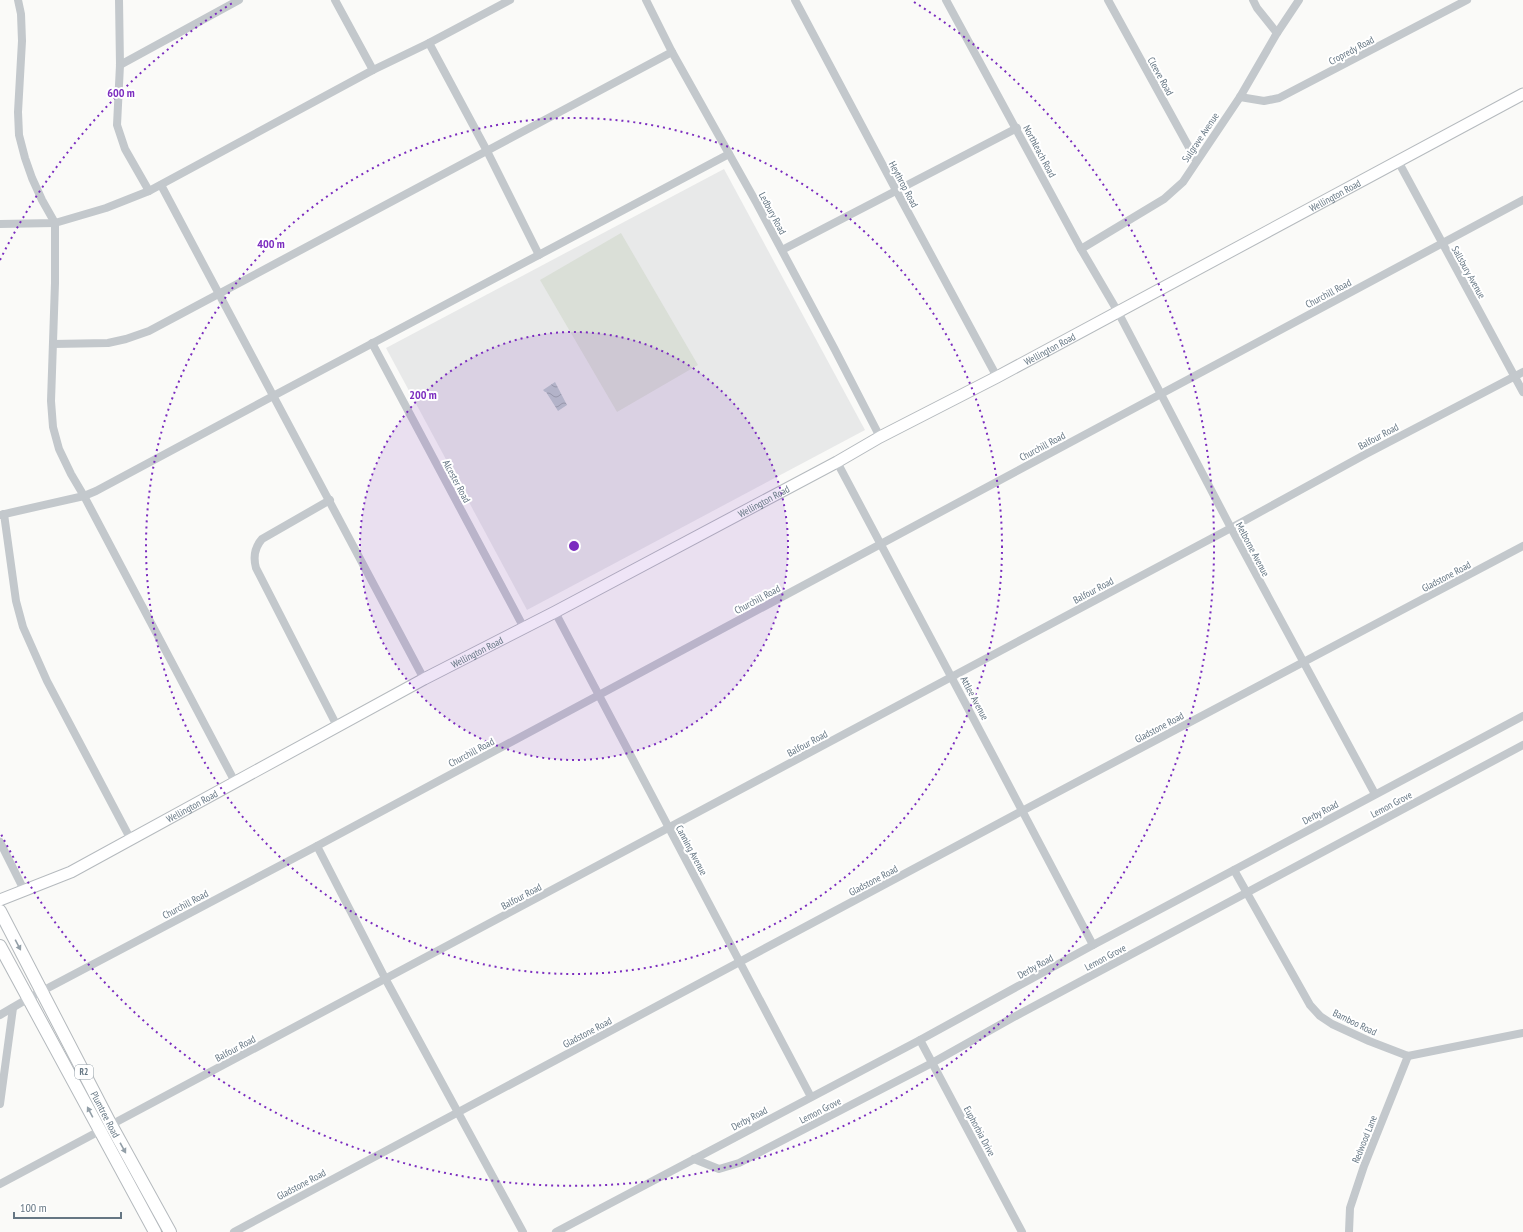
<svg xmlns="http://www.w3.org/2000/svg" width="1523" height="1232" viewBox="0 0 1523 1232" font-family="'PT Sans Narrow',sans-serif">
<defs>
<pattern id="water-waves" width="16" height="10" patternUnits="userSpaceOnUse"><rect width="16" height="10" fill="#bbc7cb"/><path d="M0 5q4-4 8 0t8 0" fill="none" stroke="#9ca6aa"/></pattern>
</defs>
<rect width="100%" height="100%" fill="#fafaf8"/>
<path fill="#e8e9e9" d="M724,169L865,430L527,610L386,348Z"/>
<path fill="#dadfd7" d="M621,233L698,365L617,412L540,280Z"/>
<path fill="url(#water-waves)" d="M555,382L567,405L558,411L546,392H545L543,390Z"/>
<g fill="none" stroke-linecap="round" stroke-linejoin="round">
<g stroke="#b5babe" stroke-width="13">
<g id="major">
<path id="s1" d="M0,900L71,872L424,679L555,612L837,462L880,437L997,377L1523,94"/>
</g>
</g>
<g stroke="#b4b9bd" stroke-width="14">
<g id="highway">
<path id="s2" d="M0,911L111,1125L170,1232"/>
<path d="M0,946L155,1232"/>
</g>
</g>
<g stroke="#c3c8cc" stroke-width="8">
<path d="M18,0L21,14L22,41L18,112L19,135L25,158L32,178L42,200L55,223V283L51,401L53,427L59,449L71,474L84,496L235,782"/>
<path d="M119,0L120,65L117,125L125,149L149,191"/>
<path d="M335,0L373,70"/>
<path d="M646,0L672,52L756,202L834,348L880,437"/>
<path d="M795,0L896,190L997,377"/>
<path d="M946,0L1081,249L1118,312L1231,528L1375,794"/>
<path d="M1108,0L1196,160"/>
<path d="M1253,0L1257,8L1277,33"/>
<path d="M429,43L487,151L539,255"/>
<path d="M120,65L239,0"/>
<path d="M1240,97L1264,101L1279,98L1467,0"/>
<path d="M1398,161L1523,392"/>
<path d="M161,185L424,679"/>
<path d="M0,224L55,223L106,208L149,191L373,70L429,43L510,0"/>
<path d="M1081,249L1164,199L1183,182L1240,97L1277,33L1299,0"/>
<path d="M782,250L1017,128"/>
<path d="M372,343L524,628"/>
<path d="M53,344L108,343L126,339L149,331L672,52"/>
<path d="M837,462C923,622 1008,784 1093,945"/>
<path d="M330,500L262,539C254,548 253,557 256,568L337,726"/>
<path d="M4,514L16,601L23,627L47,681L130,838"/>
<path d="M0,515L84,496L96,491L275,395L729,154"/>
<path d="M555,612L811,1097"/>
<path d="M0,842L24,890"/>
<path d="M317,846L386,980L523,1232"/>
<path d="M1234,870L1310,1005L1320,1016L1332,1024L1369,1041L1408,1056L1523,1033"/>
<path d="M0,1015L29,998L317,846L1523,200"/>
<path d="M920,1040L1022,1232"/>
<path d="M0,1104L13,1008"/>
<path d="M694,1159L719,1169L739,1163L932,1063L1012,1018L1523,745"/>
<path d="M0,1184L1231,528L1366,454L1523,372"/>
<path d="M234,1232L1022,811L1523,546"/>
<path d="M556,1232L920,1040L1093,945L1523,716"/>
<path d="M1349,1232L1350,1208L1364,1166L1408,1056"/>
</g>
<use href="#major" stroke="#fff" stroke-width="11"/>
<use href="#highway" stroke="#fff" stroke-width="12"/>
</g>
<defs><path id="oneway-solid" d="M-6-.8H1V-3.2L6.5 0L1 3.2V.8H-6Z"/></defs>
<g fill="#939fa8">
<use href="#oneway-solid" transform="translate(18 945) rotate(62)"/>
<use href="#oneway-solid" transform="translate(90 1112) rotate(-118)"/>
<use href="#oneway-solid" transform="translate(123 1148) rotate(61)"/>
</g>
<circle cx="574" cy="546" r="214" fill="#7b2cbf" fill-opacity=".12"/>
<g fill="none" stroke="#7b2cbf" stroke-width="2" stroke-dasharray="2 4">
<circle cx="574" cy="546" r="214"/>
<circle cx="574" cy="546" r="428"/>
<path d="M0 260A641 641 0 0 1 234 2M914 2A641 641 0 1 1 0 832"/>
</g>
<g text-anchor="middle" stroke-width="4" stroke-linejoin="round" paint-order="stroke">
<rect fill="#fff" stroke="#939fa8" stroke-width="1" x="75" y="1065" width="18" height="14" rx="3"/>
<g font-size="9" font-weight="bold" fill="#657683">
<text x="84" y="1075">R2</text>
</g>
<g font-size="10" fill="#657683" stroke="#fff">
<text transform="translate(1351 50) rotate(-28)" y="4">Cropredy Road</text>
<text transform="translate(1161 76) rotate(61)" y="4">Cleeve Road</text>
<text transform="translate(1200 137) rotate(-56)" y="4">Sulgrave Avenue</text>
<text transform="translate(1040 151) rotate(62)" y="4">Northleach Road</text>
<text transform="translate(904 184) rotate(62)" y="4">Heythrop Road</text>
<text dy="4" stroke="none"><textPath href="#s1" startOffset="1510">Wellington Road</textPath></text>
<text transform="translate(773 213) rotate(62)" y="4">Ledbury Road</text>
<text transform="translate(1469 272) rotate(61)" y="4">Sallsbury Avenue</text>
<text transform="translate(1328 293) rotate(-28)" y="4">Churchill Road</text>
<text dy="4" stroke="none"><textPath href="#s1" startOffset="1186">Wellington Road</textPath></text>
<text transform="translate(1378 436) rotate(-28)" y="4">Balfour Road</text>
<text transform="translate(1042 446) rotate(-28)" y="4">Churchill Road</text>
<text transform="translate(457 481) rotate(62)" y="4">Alcester Road</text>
<text dy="4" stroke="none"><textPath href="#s1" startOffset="862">Wellington Road</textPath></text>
<text transform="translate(1253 549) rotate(62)" y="4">Melborne Avenue</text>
<text transform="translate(1446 576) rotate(-28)" y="4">Gladstone Road</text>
<text transform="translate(1093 590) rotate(-28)" y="4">Balfour Road</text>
<text transform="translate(757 599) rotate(-28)" y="4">Churchill Road</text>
<text dy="4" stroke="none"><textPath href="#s1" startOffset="538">Wellington Road</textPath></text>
<text transform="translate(975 698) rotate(62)" y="4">Attlee Avenue</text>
<text transform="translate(1159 727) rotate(-28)" y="4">Gladstone Road</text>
<text transform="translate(807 743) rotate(-28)" y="4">Balfour Road</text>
<text transform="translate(471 752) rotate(-28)" y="4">Churchill Road</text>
<text transform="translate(1391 804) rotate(-28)" y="4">Lemon Grove</text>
<text dy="4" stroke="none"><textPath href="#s1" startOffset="214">Wellington Road</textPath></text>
<text transform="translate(1320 812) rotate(-28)" y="4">Derby Road</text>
<text transform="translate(692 850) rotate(62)" y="4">Canning Avenue</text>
<text transform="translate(873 880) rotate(-28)" y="4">Gladstone Road</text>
<text transform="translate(521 896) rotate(-28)" y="4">Balfour Road</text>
<text transform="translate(185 904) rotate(-28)" y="4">Churchill Road</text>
<text transform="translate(1105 957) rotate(-28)" y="4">Lemon Grove</text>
<text transform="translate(1035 966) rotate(-29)" y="4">Derby Road</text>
<text transform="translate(1355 1022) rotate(26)" y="4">Bamboo Road</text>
<text transform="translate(587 1032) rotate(-28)" y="4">Gladstone Road</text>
<text transform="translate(235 1048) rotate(-28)" y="4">Balfour Road</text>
<text transform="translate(820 1110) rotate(-27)" y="4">Lemon Grove</text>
<text dy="4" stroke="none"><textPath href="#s2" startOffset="229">Plumtree Road</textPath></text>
<text transform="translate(749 1118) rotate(-28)" y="4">Derby Road</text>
<text transform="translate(980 1131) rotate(62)" y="4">Euphorbia Drive</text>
<text transform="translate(1364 1139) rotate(-68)" y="4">Redwood Lane</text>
<text transform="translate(301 1184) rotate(-28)" y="4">Gladstone Road</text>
</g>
</g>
<circle cx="574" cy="546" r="6" fill="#7b2cbf" stroke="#fff" stroke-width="2"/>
<g font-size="12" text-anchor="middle" font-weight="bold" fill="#7b2cbf" stroke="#fff" stroke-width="4" stroke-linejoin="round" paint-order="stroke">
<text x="121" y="97">600 m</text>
<text x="271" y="248">400 m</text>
<text x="423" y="399">200 m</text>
</g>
<path d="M14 1212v6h107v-6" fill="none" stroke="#657683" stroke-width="2"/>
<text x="20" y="1212" font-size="12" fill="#657683" stroke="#ffffff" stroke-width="3" paint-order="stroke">100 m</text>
</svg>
